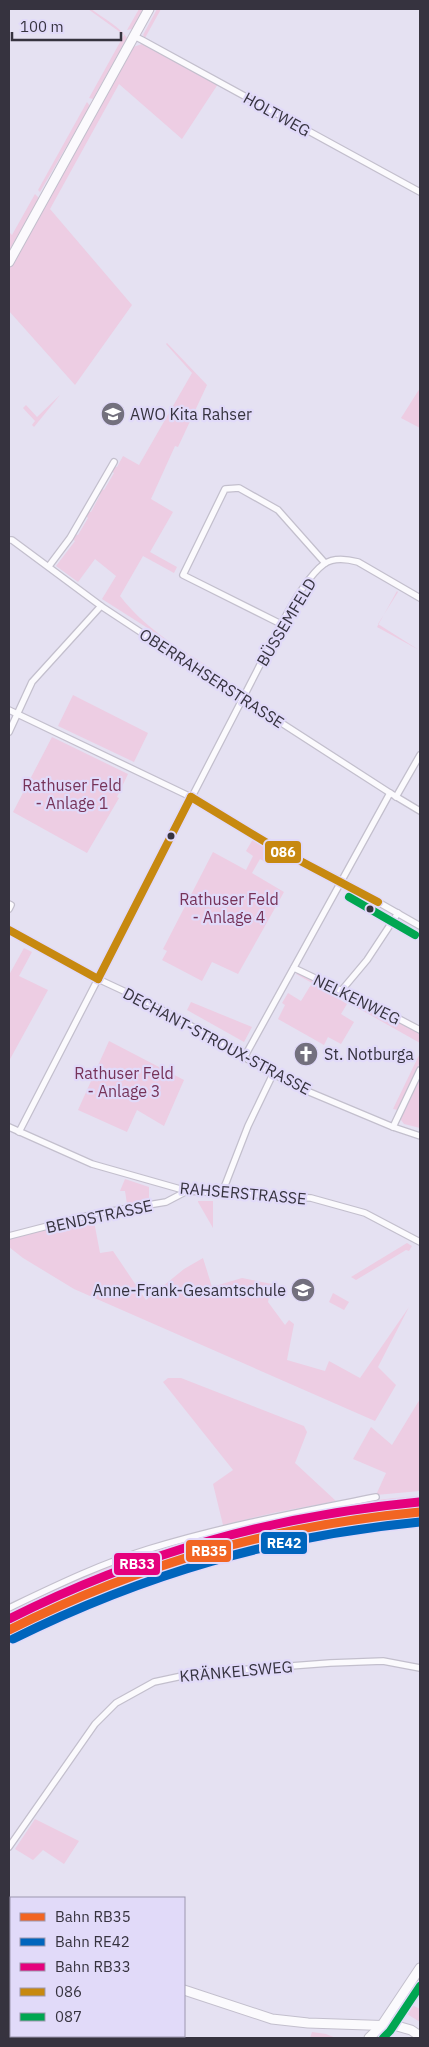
<svg xmlns="http://www.w3.org/2000/svg" width="429" height="2047" viewBox="0 0 429 2047" font-family="'IBM Plex Sans',sans-serif">
<rect width="100%" height="100%" fill="#e5e1f2"/>
<g fill="#edcde3">
<path d="M88,9H91C103,18 119,26 127,38L93,99L89,98L124,35Z"/>
<path d="M139,9H144L132,29L127,30Z"/>
<path d="M157,9H161L145,38L143,35Z"/>
<path d="M142,44L156,52L160,51L218,84L182,139L119,84L50,209L132,305L75,385L9,311V269L133,47Z"/>
<path d="M87,102L90,106L40,192L38,190Z"/>
<path d="M35,194L39,198L9,251V232L12,235Z"/>
<path d="M167,343L207,385L178,447L175,446L151,499L173,512L150,552L177,567L174,573L143,556L120,596C149,634 194,657 234,683L102,599L116,576L95,559L78,582L56,566L75,541L72,539L75,534L78,535L88,518L86,516L88,511L91,512L100,495L99,494L102,489L104,490L114,473L111,471L114,466L117,467L123,456L139,465L192,373L166,344Z"/>
<path d="M420,388V428L401,418Z"/>
<path d="M60,395L34,427L32,425L35,421L23,408L26,405L37,417Z"/>
<path d="M397,591L398,592L378,624L419,650L377,627Z"/>
<path d="M73,695L148,733L134,762L58,726Z"/>
<path d="M52,737L128,774L117,797L119,798L87,853L13,812Z"/>
<path d="M253,839L274,851L267,863L260,859L252,873L284,892L238,974L212,962L202,981L162,960L167,951L163,949L213,852L246,870L253,856L246,851Z"/>
<path d="M24,948L32,952L19,976L48,990L9,1061V975Z"/>
<path d="M297,973L395,1019L420,1033V1043L315,984L347,1004L341,1014L354,1022L341,1044L328,1037L324,1045L278,1019L285,1005L282,1003L288,993L301,1001L312,983L296,974Z"/>
<path d="M191,1002L252,1027L244,1042L187,1010Z"/>
<path d="M109,1041L184,1080L164,1126L137,1110L127,1132L78,1110Z"/>
<path d="M420,1053C420,1075 408,1091 398,1110L393,1109Z"/>
<path d="M420,1078V1128L404,1124L401,1120V1116Z"/>
<path d="M125,1179L149,1187V1201L127,1204L125,1191H120Z"/>
<path d="M198,1201H213V1228L198,1202Z"/>
<path d="M93,1216L100,1253L113,1251L146,1300L184,1269L203,1258L212,1287L242,1278L272,1284L268,1302L285,1325L289,1320L294,1324L287,1360L325,1371L329,1361L360,1378L409,1307L378,1367L396,1385L375,1421L74,1289L23,1258L9,1247V1238Z"/>
<path d="M407,1243L412,1246L409,1251L406,1250L356,1280L351,1277Z"/>
<path d="M333,1293L349,1302L344,1310L329,1302Z"/>
<path d="M168,1378H181L304,1426L307,1432L295,1463L336,1501L273,1513L223,1525L213,1484L233,1470L163,1382Z"/>
<path d="M420,1399V1491L376,1495L386,1473L353,1459L371,1427L392,1445Z"/>
<path d="M420,1496V1502C366,1509 313,1517 260,1529C174,1548 87,1581 9,1622V1612C42,1596 75,1579 109,1566C173,1542 241,1525 307,1512C345,1505 382,1498 420,1496Z"/>
<path d="M420,1516V1527L333,1538L330,1536C254,1552 178,1569 105,1596C72,1609 40,1626 9,1643V1638C135,1571 278,1527 420,1516Z"/>
<path d="M35,1819L79,1841L64,1864L43,1850L33,1860L15,1849Z"/>
<path d="M406,2002L420,2009V2022L407,2014Z"/>
<path d="M312,2032L326,2034L336,2038H310Z"/>
</g>
<g fill="none" stroke-linecap="round" stroke-linejoin="round">
<g stroke="#c3bfcd" stroke-width="8">
<g id="street">
<path d="M134,36L142,40L420,192"/>
<path d="M9,540H12L101,606L148,637L390,793L420,811"/>
<path d="M49,566L70,538L114,462"/>
<path d="M281,624L183,575L225,489L239,488L278,510L325,563"/>
<path d="M9,710L191,797L272,846L341,881L420,926"/>
<path d="M9,732L32,682L101,606"/>
<path d="M396,797L420,755"/>
<path d="M9,904L11,905L9,909"/>
<path d="M9,930L98,979L143,1000L181,1020L273,1074L307,1091L393,1127L420,1136"/>
<path d="M294,968L384,1011L420,1030"/>
<path d="M341,991L367,960L398,913"/>
<path d="M245,1056L390,793"/>
<path d="M9,1127L92,1164L187,1191L311,1198L365,1213L420,1242"/>
<path d="M393,1127L420,1070"/>
<path d="M19,1132L277,632C287,613 307,576 324,564C334,557 347,559 358,562L420,598"/>
<path d="M222,1193L248,1126L273,1074"/>
<path d="M9,1236L94,1214L166,1202L187,1191"/>
<path d="M9,1608C55,1586 100,1564 149,1549C224,1526 300,1512 376,1497"/>
<path d="M9,1847L95,1724L116,1703L154,1682L196,1673L330,1663L383,1661L420,1668"/>
<path d="M9,1968L11,1966"/>
<path d="M9,2020L11,2022"/>
<path d="M42,2036L48,2038"/>
</g>
</g>
<g stroke="#c3bfcd" stroke-width="11">
<g id="secondary">
<path d="M9,262L149,9"/>
<path d="M9,1907L11,1910"/>
<path d="M184,1990L272,2019L308,2023L397,2026L411,2030L420,2036"/>
<path d="M369,2038L382,2025L420,1968"/>
</g>
</g>
<use href="#street" stroke="#fbfafd" stroke-width="5.5"/>
<use href="#secondary" stroke="#fbfafd" stroke-width="9"/>
<g stroke="#e1daf9" stroke-width="11">
<g id="bus-1">
<path d="M191,797L272,846L378,902"/>
<path d="M9,930L98,979"/>
<path d="M98,979L191,797"/>
</g>
</g>
<g stroke="#e1daf9" stroke-width="11">
<g id="bus-2">
<path d="M349,897L415,935"/>
<path d="M383,2038L390,2031L420,1986"/>
</g>
</g>
<use href="#bus-1" stroke="#c78910" stroke-width="8"/>
<use href="#bus-2" stroke="#00a651" stroke-width="8"/>
<g stroke="#e1daf9" stroke-width="12">
<path id="rail-1" d="M9,1630C142,1563 272,1526 420,1512"/>
</g>
<g stroke="#e1daf9" stroke-width="12">
<path id="rail-2" d="M13,1639C144,1574 275,1536 420,1522"/>
</g>
<g stroke="#e1daf9" stroke-width="12">
<path id="rail-3" d="M9,1619C140,1553 273,1516 419,1502"/>
</g>
<use href="#rail-1" stroke="#f26522" stroke-width="9"/>
<use href="#rail-2" stroke="#0065bd" stroke-width="9"/>
<use href="#rail-3" stroke="#e5007d" stroke-width="9"/>
</g>
<defs>
<g id="school-disc" transform="scale(1.25)"><circle r="9.5" fill="#73707e" stroke="#e1daf9"/><path d="M0-5L7-2L0 1L-7-2ZM-4 1L0 2.5L4 1V4Q0 6-4 4Z" fill="#fff"/></g>
<g id="church-disc" transform="scale(1.25)"><circle r="9.5" fill="#73707e" stroke="#e1daf9"/><path d="M-1.2-6h2.4v3.5h3.3v2.4h-3.3V6h-2.4V-.1h-3.3v-2.4h3.3Z" fill="#fff"/></g>
</defs>
<g fill-rule="evenodd">
<use href="#school-disc" x="113" y="414"/>
<use href="#church-disc" x="306" y="1054"/>
<use href="#school-disc" x="303" y="1290"/>
</g>
<g fill="#36333f" stroke="#e1daf9" stroke-width="2">
<circle cx="171" cy="836" r="4.5"/>
<circle cx="370" cy="909" r="4.5"/>
</g>
<g text-anchor="middle" stroke-width="4.5" stroke-linejoin="round" paint-order="stroke">
<g font-size="16" fill="#36333f" stroke="#e1daf9">
<text transform="translate(277 114) rotate(29)" y="6">HOLTWEG</text>
<text transform="translate(286 622) rotate(-59)" y="6">BÜSSEMFELD</text>
<text transform="translate(212 678) rotate(33)" y="6">OBERRAHSERSTRASSE</text>
<text transform="translate(357 999) rotate(26)" y="6">NELKENWEG</text>
<text transform="translate(217 1041) rotate(28)" y="6">DECHANT-STROUX-STRASSE</text>
<text transform="translate(243 1193) rotate(5)" y="6">RAHSERSTRASSE</text>
<text transform="translate(99 1216) rotate(-12)" y="6">BENDSTRASSE</text>
<text transform="translate(236 1671) rotate(-5)" y="6">KRÄNKELSWEG</text>
</g>
<g font-size="16" fill="#36333f" stroke="#e1daf9" text-anchor="start">
<text x="130" y="420">AWO Kita Rahser</text>
<text x="324" y="1060">St. Notburga</text>
<text x="286" y="1296" text-anchor="end">Anne-Frank-Gesamtschule</text>
</g>
<g font-size="16" fill="#763359" stroke="#e1daf9">
<text x="72" y="791">Rathuser Feld<tspan x="72" dy="18">- Anlage 1</tspan></text>
<text x="229" y="905">Rathuser Feld<tspan x="229" dy="18">- Anlage 4</tspan></text>
<text x="124" y="1079">Rathuser Feld<tspan x="124" dy="18">- Anlage 3</tspan></text>
</g>
</g>
<g stroke="#e1daf9" stroke-width="2">
<rect x="264" y="840" width="38" height="24" rx="5" fill="#c78910"/>
<rect x="260" y="1531" width="48" height="24" rx="5" fill="#0065bd"/>
<rect x="185" y="1539" width="47" height="24" rx="5" fill="#f26522"/>
<rect x="113" y="1552" width="48" height="24" rx="5" fill="#e5007d"/>
</g>
<g font-size="14" text-anchor="middle" font-weight="bold" fill="#fff">
<text x="283" y="857">086</text>
<text x="284" y="1548">RE42</text>
<text x="209" y="1556">RB35</text>
<text x="137" y="1569">RB33</text>
</g>
<rect width="429" height="2047" fill="none" stroke="#36333f" stroke-width="20"/>
<rect x="10" y="1897" width="175" height="140" fill="#e1daf9" stroke="#9d97af"/>
<rect x="20" y="1913" width="25" height="8" fill="#f26522" stroke="#9d97af"/>
<text x="55" y="1922" font-size="15" fill="#36333f">Bahn RB35</text>
<rect x="20" y="1938" width="25" height="8" fill="#0065bd" stroke="#9d97af"/>
<text x="55" y="1947" font-size="15" fill="#36333f">Bahn RE42</text>
<rect x="20" y="1963" width="25" height="8" fill="#e5007d" stroke="#9d97af"/>
<text x="55" y="1972" font-size="15" fill="#36333f">Bahn RB33</text>
<rect x="20" y="1988" width="25" height="8" fill="#c78910" stroke="#9d97af"/>
<text x="55" y="1997" font-size="15" fill="#36333f">086</text>
<rect x="20" y="2013" width="25" height="8" fill="#00a651" stroke="#9d97af"/>
<text x="55" y="2022" font-size="15" fill="#36333f">087</text>
<path d="M12 32v8h109v-8" fill="none" stroke="#36333f" stroke-width="2.5"/>
<text x="20" y="32" font-size="15" fill="#36333f" stroke="#e1daf9" stroke-width="4" paint-order="stroke">100 m</text>
</svg>
